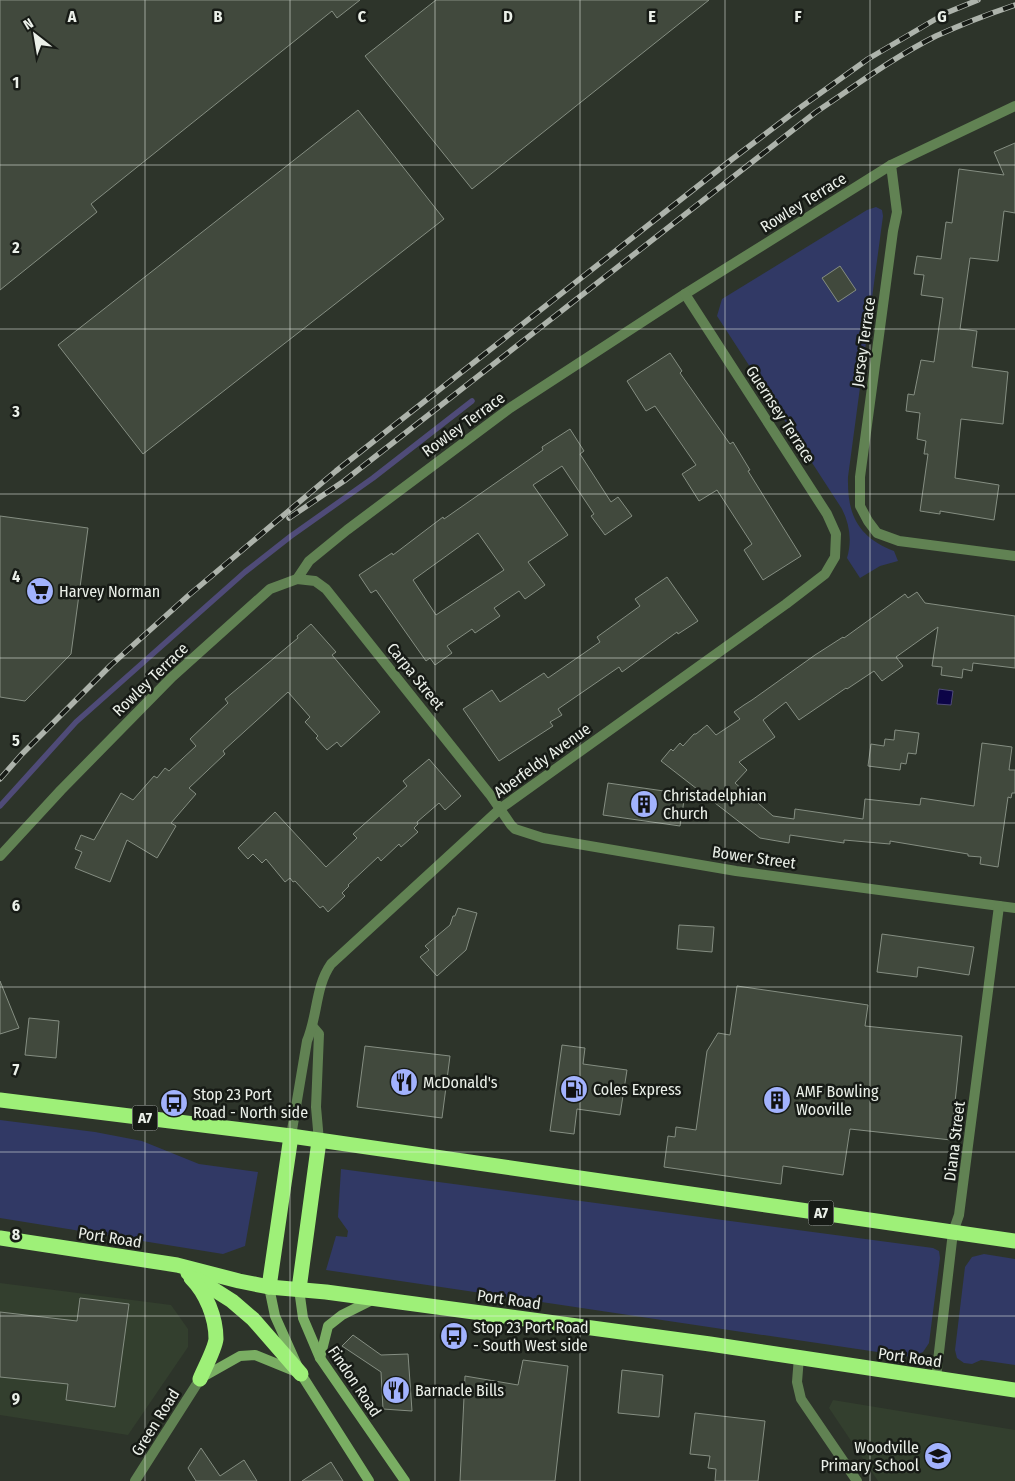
<svg xmlns="http://www.w3.org/2000/svg" width="1015" height="1481" viewBox="0 0 1015 1481" font-family="'Fira Sans Condensed',sans-serif">
<rect width="100%" height="100%" fill="#2d342a"/>
<g fill="#333f2e">
<path d="M0,1283L171,1305L188,1329V1347L128,1435L0,1415Z"/>
<path d="M833,1400L1015,1430V1481H878L829,1408Z"/>
</g>
<g fill="#313965">
<path d="M876,207L882,210L883,216L848,477C847,515 858,537 894,551L898,561L880,566L860,578L847,558C852,541 850,525 842,509L717,316L722,299L867,210Z"/>
<path d="M0,1120L95,1132L142,1141L199,1164L258,1172L245,1246L223,1254L0,1218Z"/>
<path d="M341,1169L933,1248L939,1251L940,1258L929,1343L923,1352L911,1357L326,1270L336,1236L347,1237L348,1231L338,1217Z"/>
<path d="M984,1254L1015,1259V1365L981,1360L972,1364L964,1363L957,1358L955,1350L965,1267L972,1257Z"/>
</g>
<path fill="#0c0447" stroke="#4f4b78" d="M939,689L953,691L951,705L937,704Z"/>
<g fill="none" stroke-linecap="round" stroke-linejoin="round">
<path stroke="#4f4b78" stroke-width="5.5" d="M0,806L76,722L245,572L291,536L373,478L472,401"/>
</g>
<g fill="#41493d" stroke="#858e82" fill-rule="evenodd">
<path d="M0,0H360L337,18L332,11L91,204L97,212L0,290Z"/>
<path d="M436,0H709L472,189L365,56Z"/>
<path d="M358,110L444,219L143,454L58,345Z"/>
<path d="M1015,143V213L1004,211L998,261L970,258L960,329L977,331L972,367L1008,372L1003,424L961,419L955,478L999,485L994,520L940,511V514L920,511L928,454H924L926,441L917,439L920,413L906,411L908,394L914,395L921,360L934,362L943,298L921,295L924,275L914,274L917,256L941,259L946,222L952,223L959,169L1004,175L994,152Z"/>
<path d="M840,266L856,290L838,302L822,278Z"/>
<path d="M670,353L682,371L680,373L730,444L733,442L750,470L748,471L801,556L763,580L744,550L752,544L717,490L699,501L682,474L696,465L655,406L646,411L627,381Z"/>
<path d="M570,429L584,451L580,454L611,502L618,497L632,516L605,535L591,516L594,514L562,466L533,485L568,535L528,562L545,585L525,599L519,591L494,608L500,616L475,633L472,629L447,646L452,653L435,665L430,658L426,661L376,590L371,593L359,575L392,553L393,555L443,517L444,519L543,450L542,447ZM478,533L504,570L436,615L413,580Z"/>
<path d="M0,516L88,528L71,654L25,701L0,697Z"/>
<path d="M667,577L698,621L678,634L677,632L622,672L619,667L558,709L562,715L550,722L553,726L499,761L463,709L492,690L500,702L544,673L548,678L600,642L597,637L640,606L635,599Z"/>
<path d="M917,592L925,603L1015,616V668L973,663L972,671L963,669L962,678L941,675L942,667L932,666L938,627L896,657L903,666L882,681L874,671L847,689L846,688L799,720L786,702L763,720L775,737L739,762L747,770L735,783L773,816L794,819L795,809L863,819L865,799L920,805L921,798L974,806L982,743L1012,747L1009,770H1015V793H1012L1011,798L1008,797L998,867L980,864L981,857L968,856V854L890,841V844L844,840V843L790,835L789,843L760,838L661,761L671,749L673,751L680,743L683,746L694,734H696L707,725L716,735L740,719L734,712L744,705L752,700L815,655L843,637L844,638L905,594L908,598Z"/>
<path d="M311,624L336,652L332,655L380,712L341,747L337,742L327,750L316,738L318,736L305,722L310,717L288,692L223,751L225,754L189,788L196,794L171,823L176,826L157,858L127,840L110,882L75,868L82,852L75,849L81,835L94,840L121,793L133,800L154,776L157,778L165,768L169,771L196,746L190,739L228,703L225,699L298,638L297,636Z"/>
<path d="M895,730L919,733L916,754L908,753L906,764L901,763L900,770L868,766L871,744L884,746L885,739L894,740Z"/>
<path d="M429,759L461,796L445,810L439,803L417,822L418,824L414,828L418,832L401,847L399,844L381,861L378,857L348,885L349,886L342,893L345,896L328,912L323,906L320,908L295,881L293,882L290,878L285,882L266,859L262,863L253,854L248,859L238,848L275,812L326,867L357,838L353,834L407,786L403,781Z"/>
<path d="M608,783L685,794L680,826L603,815Z"/>
<path d="M458,908L477,913L466,950L437,976L420,957L429,950L425,946L450,925L453,916H455Z"/>
<path d="M679,925L714,927L712,952L677,949Z"/>
<path d="M882,934L974,947L969,975L918,967L917,977L877,972Z"/>
<path d="M0,981L19,1028L0,1034Z"/>
<path d="M737,986L868,1005L865,1026L962,1036L951,1140L850,1129L843,1175L783,1166L781,1184L664,1167L668,1136L675,1137L676,1127L696,1130L707,1051L718,1033L730,1035Z"/>
<path d="M29,1018L59,1021L56,1058L25,1055Z"/>
<path d="M562,1045L585,1048L583,1064L627,1070L620,1115L577,1109L574,1134L550,1131Z"/>
<path d="M365,1046L450,1056L442,1118L357,1107Z"/>
<path d="M80,1298L129,1304L115,1407L66,1400L68,1384L0,1377V1312L77,1321Z"/>
<path d="M353,1335L381,1355L408,1354L412,1411L383,1409L381,1372L342,1346Z"/>
<path d="M523,1360L568,1366L555,1481H460L465,1376L518,1385Z"/>
<path d="M622,1370L663,1375L659,1417L618,1413Z"/>
<path d="M695,1413L765,1421L758,1481H715L716,1469L708,1468L710,1456L690,1454Z"/>
<path d="M201,1448L220,1476L244,1460L257,1481H196L188,1468Z"/>
<path d="M331,1462L343,1481H302Z"/>
</g>
<g fill="none" stroke-linecap="round" stroke-linejoin="round">
<g stroke="#618253" stroke-width="10">
<path d="M891,165L897,212L893,231L860,477V506L868,521L877,533L899,541L1015,556"/>
<path d="M297,579L309,561L347,530L510,408L685,294L891,165L1015,106"/>
<path d="M0,856L61,790L172,677L270,589L297,579L315,581L326,589L491,796L511,825L515,829L543,838L736,871L1015,908"/>
<path d="M313,1027L319,1034L316,1107L319,1141"/>
<path d="M291,1136L307,1041C318,1015 315,987 331,964L501,808L786,604L825,574L835,557L836,534L827,514L685,294"/>
<path d="M799,1357L797,1382L801,1399L857,1481"/>
<path d="M936,1378L953,1232L959,1215L999,906"/>
<path d="M135,1481L200,1379"/>
</g>
<g stroke="#7aae63" stroke-width="10">
<path d="M269,1287L275,1316L301,1374L369,1481"/>
<path d="M299,1289L303,1318L320,1358L405,1481"/>
<path d="M320,1358L328,1326L342,1315L374,1299"/>
<path d="M201,1378L240,1356L255,1355L297,1372"/>
</g>
<g stroke="#9ef078" stroke-width="15">
<path d="M0,1100L291,1136L1015,1241"/>
<path d="M0,1238L177,1265L239,1281L269,1287L326,1292L710,1344L1015,1390"/>
<path d="M188,1273L232,1301L253,1319L301,1374"/>
<path d="M191,1278C206,1293 216,1317 216,1339C215,1349 204,1369 200,1379"/>
<path d="M269,1287L291,1136"/>
<path d="M299,1289L319,1141"/>
</g>
<g stroke="#adb3ab" stroke-width="5.5">
<g id="rail">
<path d="M289,518L344,481L816,112C855,86 894,57 936,36C962,24 988,14 1015,5"/>
<path d="M0,779L22,754L111,665L189,595L336,471L731,160L801,107L868,59L946,13L978,0"/>
</g>
</g>
<use href="#rail" stroke="#171b16" stroke-width="4" stroke-dasharray="11" stroke-linecap="butt"/>
</g>
<path fill="none" stroke="#ebf0e9" stroke-width="1" stroke-opacity="0.55" d="M145,0V1481M290,0V1481M435,0V1481M580,0V1481M725,0V1481M870,0V1481M0,165H1015M0,329H1015M0,494H1015M0,658H1015M0,823H1015M0,987H1015M0,1152H1015M0,1316H1015"/>
<defs>
<g id="supermarket-disc" transform="scale(1.4375)"><circle r="9.5" fill="#a2b2fd" stroke="#171b16"/><path d="M-6-5.5h2.5l.6 2H6L4.5 2H-2.5L-4.4-4H-6ZM-1.5 3.2a1.3 1.3 0 1 0 .1 0ZM3 3.2a1.3 1.3 0 1 0 .1 0Z" fill="#111"/></g>
<g id="building-disc" transform="scale(1.4375)"><circle r="9.5" fill="#a2b2fd" stroke="#171b16"/><path d="M-4-6H4V6H1V3H-1V6H-4ZM-2.5-4.3h1.7v1.8h-1.7ZM.8-4.3h1.7v1.8H.8ZM-2.5-1h1.7V.8h-1.7ZM.8-1h1.7V.8H.8Z" fill="#111"/></g>
<g id="restaurant-disc" transform="scale(1.4375)"><circle r="9.5" fill="#a2b2fd" stroke="#171b16"/><path d="M-5-6h1v4h1v-4h1v4h1v-4h1v5L-1.5 .5V6h-2V.5L-5-1ZM5-6V6H3V1.5H1.5Q1.5-4 5-6Z" fill="#111"/></g>
<g id="fuel-disc" transform="scale(1.4375)"><circle r="9.5" fill="#a2b2fd" stroke="#171b16"/><path d="M-5.5-6h7V0h2V4h1.3V-2.5L3-4.5l.8-.8L6-3V5H2.5V1h-1V6h-7ZM-4.2-4.7v3.2H.2V-4.7Z" fill="#111"/></g>
<g id="bus-disc" transform="scale(1.4375)"><circle r="9.5" fill="#a2b2fd" stroke="#171b16"/><path d="M-5-6H5V4H4V6H2V4H-2V6H-4V4H-5ZM-3.5-4V0h7V-4ZM-3.5 1.2v1.5H-2V1.2ZM2 1.2v1.5H3.5V1.2Z" fill="#111"/></g>
<g id="school-disc" transform="scale(1.4375)"><circle r="9.5" fill="#a2b2fd" stroke="#171b16"/><path d="M0-5L7-2L0 1L-7-2ZM-4 1L0 2.5L4 1V4Q0 6-4 4Z" fill="#111"/></g>
</defs>
<g fill-rule="evenodd">
<use href="#supermarket-disc" x="40" y="591"/>
<use href="#building-disc" x="644" y="804"/>
<use href="#restaurant-disc" x="404" y="1082"/>
<use href="#fuel-disc" x="574" y="1089"/>
<use href="#building-disc" x="777" y="1100"/>
<use href="#bus-disc" x="174" y="1103"/>
<use href="#bus-disc" x="454" y="1336"/>
<use href="#restaurant-disc" x="396" y="1390"/>
<use href="#school-disc" x="938" y="1456"/>
</g>
<g text-anchor="middle" stroke-width="5" stroke-linejoin="round" paint-order="stroke">
<g fill="#171b16" stroke="#abb0aa" stroke-width="1">
<rect x="132.5" y="1105.5" width="25" height="25" rx="4"/>
<rect x="808.5" y="1200.5" width="25" height="25" rx="4"/>
</g>
<g font-size="15" font-weight="bold" fill="#ebf0e9">
<text x="145" y="1123">A7</text>
<text x="821" y="1218">A7</text>
</g>
<g font-size="16" fill="#ebf0e9" stroke="#171b16">
<text transform="translate(803 202) rotate(-32)" y="6">Rowley Terrace</text>
<text transform="translate(863 342) rotate(-82)" y="6">Jersey Terrace</text>
<text transform="translate(781 414) rotate(57)" y="6">Guernsey Terrace</text>
<text transform="translate(463 424) rotate(-36)" y="6">Rowley Terrace</text>
<text transform="translate(416 676) rotate(51)" y="6">Carpa Street</text>
<text transform="translate(150 679) rotate(-44)" y="6">Rowley Terrace</text>
<text transform="translate(542 760) rotate(-36)" y="6">Aberfeldy Avenue</text>
<text transform="translate(754 857) rotate(8)" y="6">Bower Street</text>
<text transform="translate(954 1141) rotate(-83)" y="6">Diana Street</text>
<text transform="translate(110 1237) rotate(9)" y="6">Port Road</text>
<text transform="translate(509 1299) rotate(8)" y="6">Port Road</text>
<text transform="translate(910 1357) rotate(8)" y="6">Port Road</text>
<text transform="translate(355 1381) rotate(56)" y="6">Findon Road</text>
<text transform="translate(155 1422) rotate(-58)" y="6">Green Road</text>
</g>
<g font-size="16" fill="#ebf0e9" stroke="#171b16" text-anchor="start">
<text x="59" y="597">Harvey Norman</text>
<text x="663" y="801">Christadelphian<tspan x="663" dy="18">Church</tspan></text>
<text x="423" y="1088">McDonald's</text>
<text x="593" y="1095">Coles Express</text>
<text x="796" y="1097">AMF Bowling<tspan x="796" dy="18">Wooville</tspan></text>
<text x="193" y="1100">Stop 23 Port<tspan x="193" dy="18">Road - North side</tspan></text>
<text x="473" y="1333">Stop 23 Port Road<tspan x="473" dy="18">- South West side</tspan></text>
<text x="415" y="1396">Barnacle Bills</text>
<text x="919" y="1453" text-anchor="end">Woodville<tspan x="919" dy="18">Primary School</tspan></text>
</g>
</g>
<g font-size="16" text-anchor="middle" font-weight="bold" fill="#ebf0e9" stroke="#171b16" stroke-width="5" stroke-linejoin="round" paint-order="stroke">
<text x="72" y="22">A</text>
<text x="218" y="22">B</text>
<text x="362" y="22">C</text>
<text x="508" y="22">D</text>
<text x="652" y="22">E</text>
<text x="798" y="22">F</text>
<text x="942" y="22">G</text>
<text x="16" y="88">1</text>
<text x="16" y="253">2</text>
<text x="16" y="417">3</text>
<text x="16" y="582">4</text>
<text x="16" y="746">5</text>
<text x="16" y="911">6</text>
<text x="16" y="1075">7</text>
<text x="16" y="1240">8</text>
<text x="16" y="1404">9</text>
</g>
<g transform="translate(35 35) rotate(329)" stroke="#171b16" stroke-width="4" paint-order="stroke">
<path d="M0-4L9 19L0 12L-9 19Z" fill="#ebf0e9"/>
<text y="-8" font-size="14" font-weight="bold" text-anchor="middle" fill="#ebf0e9">N</text>
</g>
</svg>
